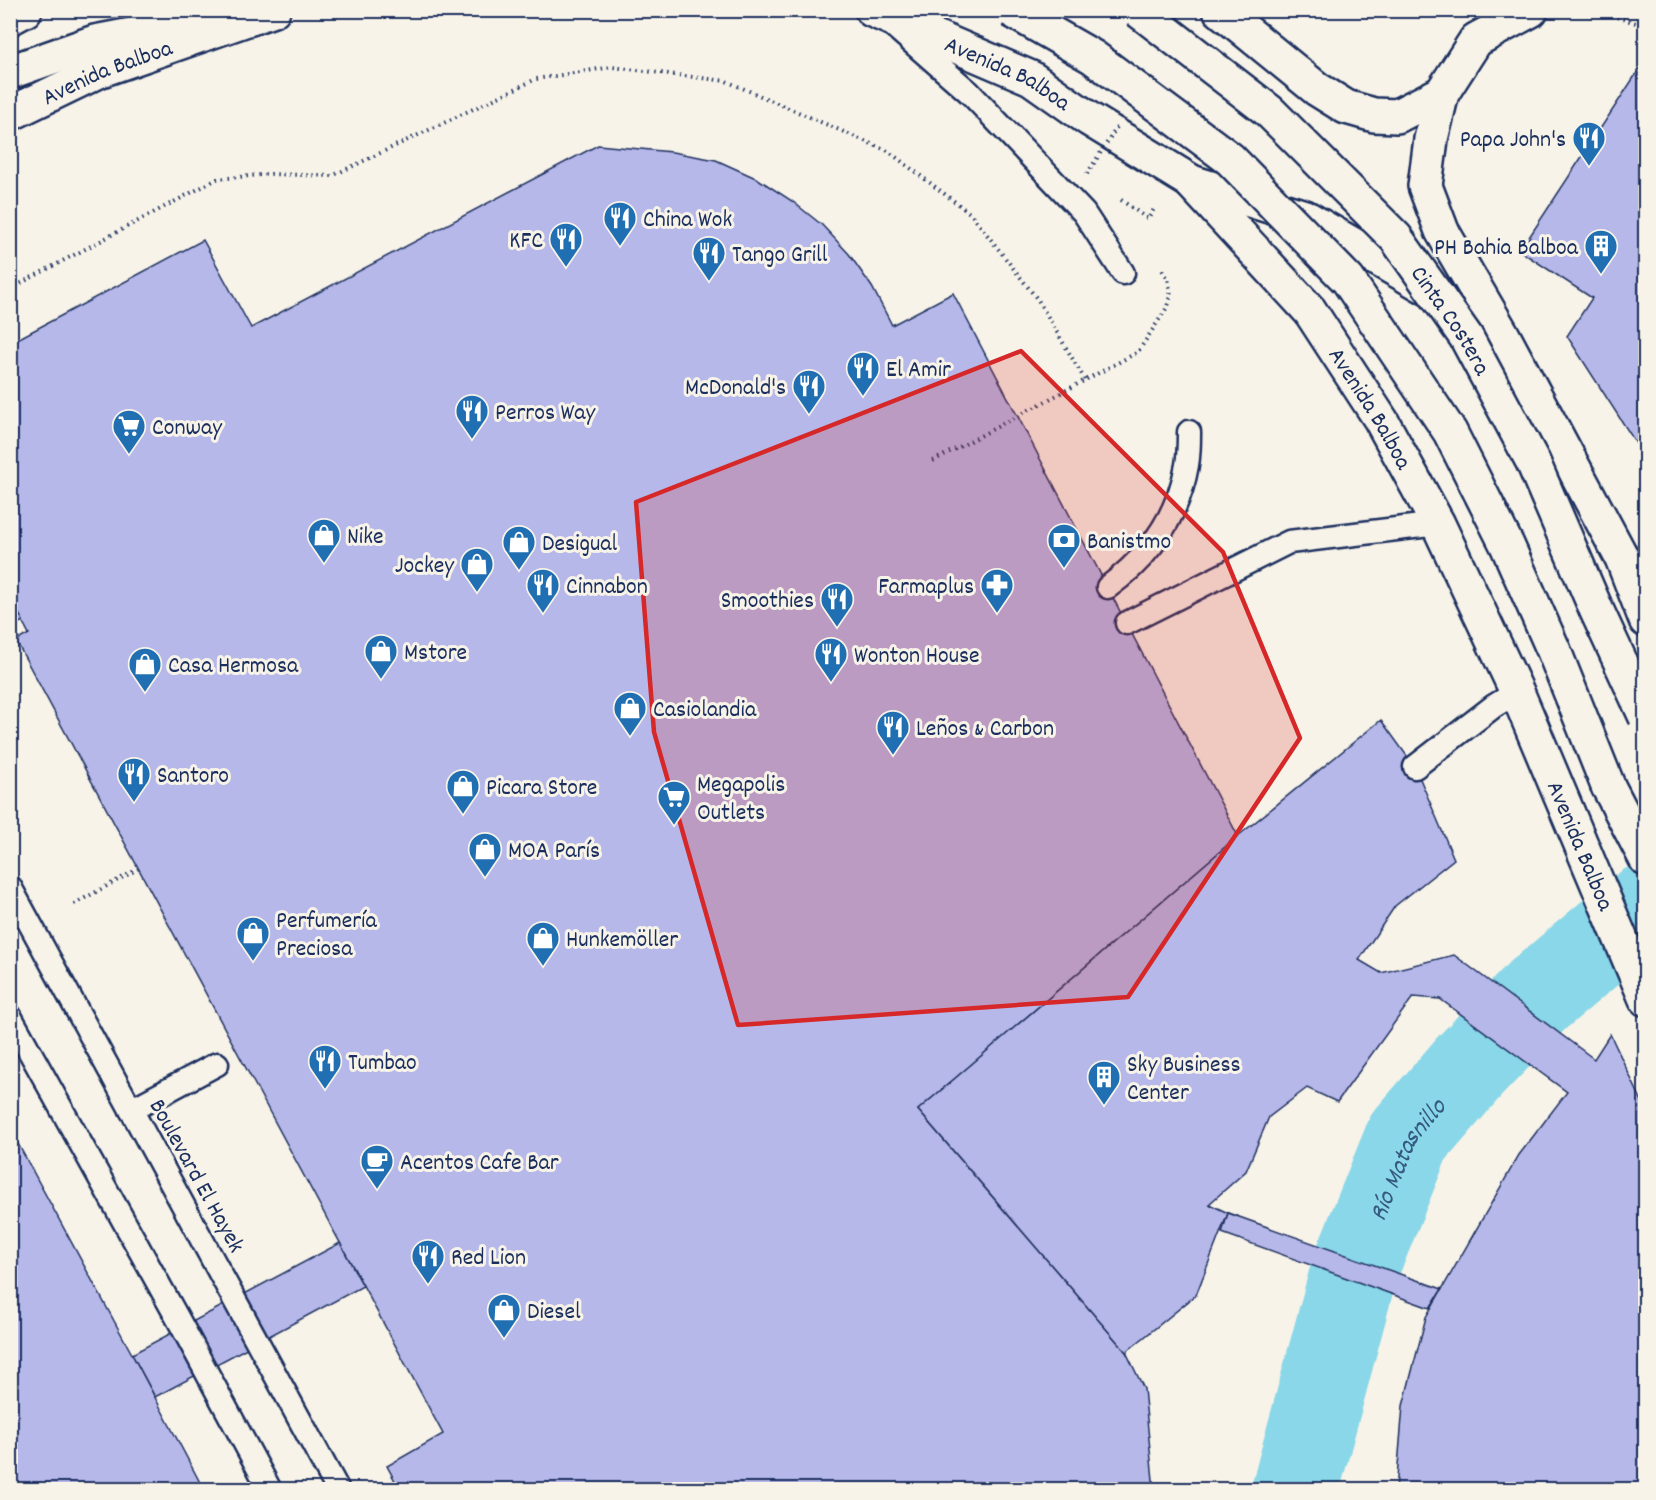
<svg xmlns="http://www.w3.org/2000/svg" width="1656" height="1500" viewBox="0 0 1656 1500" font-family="Dekko,sans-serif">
<rect width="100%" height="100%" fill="#f7f3e8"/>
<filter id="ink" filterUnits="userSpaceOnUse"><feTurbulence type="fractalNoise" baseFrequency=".0167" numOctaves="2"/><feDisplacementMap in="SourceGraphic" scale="12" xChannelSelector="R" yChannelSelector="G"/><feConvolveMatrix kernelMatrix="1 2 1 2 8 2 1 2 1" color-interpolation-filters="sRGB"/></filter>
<g filter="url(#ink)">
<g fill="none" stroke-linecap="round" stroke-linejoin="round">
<path stroke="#89d7e8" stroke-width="87" id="s1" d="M1295,1490L1354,1271L1408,1138L1469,1067L1536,997L1614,931L1646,907"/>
</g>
<g fill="#b6b8e9" stroke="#1b2f5e" stroke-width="1.5">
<path d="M1644,62H1646V459L1567,336L1592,298L1520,251Z"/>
<path d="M598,145L672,152L716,160L758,179L792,201L822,225L849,254L872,287L892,325L953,293L1238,836L918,1110L1126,1352L1144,1389L1154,1490H400L387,1466L443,1434L16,641L29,634L10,598V343L203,240L251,328Z"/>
<path d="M10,598L23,621L10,628Z"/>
<path d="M1381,720L1415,767L1454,859L1395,906L1359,960L1381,973L1454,955L1594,1059L1610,1034L1646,1110V1490H1396L1403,1406L1426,1317L1519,1155L1567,1092L1440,999L1413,997L1337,1102L1307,1088L1269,1117L1246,1171L1209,1204L1228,1213L1196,1295L1126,1352L918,1110L1238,836Z"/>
<path d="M10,1129L132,1354L204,1490H10Z"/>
<path d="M1228,1213L1442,1289L1430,1308L1222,1233Z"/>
<path d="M340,1243L363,1286L155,1397L132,1354Z"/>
</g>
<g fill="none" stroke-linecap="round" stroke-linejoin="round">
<g stroke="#1b2f5e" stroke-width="27">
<g id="lane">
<path d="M896,28L970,93L1084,213L1123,273"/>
<path d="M1108,587C1150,556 1178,517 1187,465C1189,454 1189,443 1189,432"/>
<path d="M1127,623L1289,542L1438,524"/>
<path d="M1415,767L1494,706L1517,692"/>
<path d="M10,887L338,1490"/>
<path d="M10,1016L178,1319L270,1490"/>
<path d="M131,1110L217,1064"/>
</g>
</g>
<g stroke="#1b2f5e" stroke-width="38">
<g id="primary">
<path id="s2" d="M872,10L1031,78L1089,119L1190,181L1310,311L1381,420L1438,524L1517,692L1646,999"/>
<path d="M1220,10L1317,89L1346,107L1374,115L1397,116L1442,93"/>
<path d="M1442,93L1431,139L1425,186L1442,231L1501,332L1622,558L1646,620"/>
<path id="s3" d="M10,114L101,70L273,10"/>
<path d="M1191,182L1305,217L1438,294"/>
</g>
</g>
<g stroke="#1b2f5e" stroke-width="38">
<g id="highway">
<path d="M10,18L25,10"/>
<path d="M10,72L95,42L168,28L251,18"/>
<path d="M1442,93L1476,40L1531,10"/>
<path d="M1608,786L1646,859"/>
</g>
</g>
<g stroke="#1b2f5e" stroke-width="4" stroke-dasharray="1.5 4.5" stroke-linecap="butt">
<path d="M1594,10L1646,26"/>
<path d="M1121,200L1148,219L1154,209L1153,208"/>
<path d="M10,289L217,179L271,174L332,176L536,79L612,67L726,81L888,151L971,214L1038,300L1085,380"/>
<path d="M933,461L1138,352L1168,306L1171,296L1168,278L1160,267"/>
<path d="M74,904L138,869"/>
</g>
<use href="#lane" stroke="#f7f3e8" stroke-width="22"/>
<use href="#primary" stroke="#f7f3e8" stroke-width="33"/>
<use href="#highway" stroke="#f7f3e8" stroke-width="33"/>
<g stroke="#1b2f5e" stroke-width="38" stroke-linecap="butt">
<g id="highway-bridge">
<path d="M1011,10L1093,57L1230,159L1348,280L1450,432L1507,545L1554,651L1608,786"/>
<path id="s4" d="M1138,10L1269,111L1396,238L1466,337L1533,462L1596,609L1646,717"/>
</g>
</g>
<path stroke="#1b2f5e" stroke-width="4" stroke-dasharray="1.5 4.5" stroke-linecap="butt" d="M1087,174L1117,127"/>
<use href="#highway-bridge" stroke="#f7f3e8" stroke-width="33"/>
</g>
</g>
<path fill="#d62828" fill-opacity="0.2" stroke="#d62828" stroke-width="4.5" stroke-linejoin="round" d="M1021,351L1223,552L1300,738L1128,997L738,1025L654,732L636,502Z"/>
<defs>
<g id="restaurant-pin" transform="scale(1.725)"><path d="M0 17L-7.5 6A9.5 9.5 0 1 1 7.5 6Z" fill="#1f6fb2" stroke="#f7f3e8"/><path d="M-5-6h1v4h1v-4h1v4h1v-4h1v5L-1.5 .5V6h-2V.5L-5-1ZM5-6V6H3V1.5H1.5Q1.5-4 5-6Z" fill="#fff"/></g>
<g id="building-pin" transform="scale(1.725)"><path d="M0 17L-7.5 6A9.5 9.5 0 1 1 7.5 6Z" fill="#1f6fb2" stroke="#f7f3e8"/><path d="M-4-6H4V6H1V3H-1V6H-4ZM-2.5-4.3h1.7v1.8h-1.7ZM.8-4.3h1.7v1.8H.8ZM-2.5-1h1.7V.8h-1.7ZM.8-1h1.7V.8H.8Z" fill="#fff"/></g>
<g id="supermarket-pin" transform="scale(1.725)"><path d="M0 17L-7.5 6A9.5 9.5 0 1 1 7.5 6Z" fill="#1f6fb2" stroke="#f7f3e8"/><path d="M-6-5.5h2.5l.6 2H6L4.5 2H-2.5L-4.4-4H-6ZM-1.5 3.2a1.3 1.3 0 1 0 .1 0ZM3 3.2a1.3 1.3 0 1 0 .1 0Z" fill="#fff"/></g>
<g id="shop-pin" transform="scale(1.725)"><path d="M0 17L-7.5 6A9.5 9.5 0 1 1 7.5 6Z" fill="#1f6fb2" stroke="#f7f3e8"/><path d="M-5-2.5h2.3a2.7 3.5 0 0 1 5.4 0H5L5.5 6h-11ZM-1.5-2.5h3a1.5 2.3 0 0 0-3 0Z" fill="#fff"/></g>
<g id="bank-pin" transform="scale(1.725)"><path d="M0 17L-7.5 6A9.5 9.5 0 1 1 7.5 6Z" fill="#1f6fb2" stroke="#f7f3e8"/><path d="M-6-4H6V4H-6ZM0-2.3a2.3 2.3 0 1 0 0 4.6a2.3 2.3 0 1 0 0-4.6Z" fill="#fff"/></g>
<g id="pharmacy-pin" transform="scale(1.725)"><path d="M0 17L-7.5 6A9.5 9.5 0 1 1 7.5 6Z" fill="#1f6fb2" stroke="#f7f3e8"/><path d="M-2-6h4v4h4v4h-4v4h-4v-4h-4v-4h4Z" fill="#fff"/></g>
<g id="cafe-pin" transform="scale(1.725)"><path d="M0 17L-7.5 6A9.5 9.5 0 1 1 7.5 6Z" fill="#1f6fb2" stroke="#f7f3e8"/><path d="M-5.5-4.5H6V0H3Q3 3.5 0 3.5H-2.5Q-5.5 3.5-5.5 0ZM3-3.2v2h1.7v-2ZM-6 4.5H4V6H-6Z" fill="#fff"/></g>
</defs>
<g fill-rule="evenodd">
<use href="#restaurant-pin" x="1589" y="138"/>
<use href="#restaurant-pin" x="620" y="218"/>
<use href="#restaurant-pin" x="566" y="239"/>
<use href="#building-pin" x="1601" y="246"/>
<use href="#restaurant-pin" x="709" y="253"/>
<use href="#restaurant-pin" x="863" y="368"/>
<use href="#restaurant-pin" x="809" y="386"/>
<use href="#restaurant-pin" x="472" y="411"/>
<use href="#supermarket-pin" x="129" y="426"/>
<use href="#shop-pin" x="324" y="535"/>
<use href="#bank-pin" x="1064" y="540"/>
<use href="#shop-pin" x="519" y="542"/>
<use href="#shop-pin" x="477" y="564"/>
<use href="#restaurant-pin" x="543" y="585"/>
<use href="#pharmacy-pin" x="997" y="585"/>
<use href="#restaurant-pin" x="837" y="599"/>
<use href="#shop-pin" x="381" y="651"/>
<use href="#restaurant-pin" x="831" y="654"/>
<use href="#shop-pin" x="145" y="664"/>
<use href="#shop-pin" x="630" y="708"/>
<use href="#restaurant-pin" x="893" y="727"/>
<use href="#restaurant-pin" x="134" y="774"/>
<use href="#shop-pin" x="463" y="786"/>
<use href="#supermarket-pin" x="674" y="797"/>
<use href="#shop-pin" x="485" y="849"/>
<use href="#shop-pin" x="253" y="933"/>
<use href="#shop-pin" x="543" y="938"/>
<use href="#restaurant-pin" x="325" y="1061"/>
<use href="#building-pin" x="1104" y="1077"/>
<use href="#cafe-pin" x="377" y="1161"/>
<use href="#restaurant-pin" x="428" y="1256"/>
<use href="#shop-pin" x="504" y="1310"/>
</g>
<g text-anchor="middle" stroke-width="6" stroke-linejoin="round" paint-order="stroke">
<g font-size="24" fill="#1b2f5e" stroke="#f7f3e8">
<text dy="8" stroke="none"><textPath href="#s3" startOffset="106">Avenida Balboa</textPath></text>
<text dy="8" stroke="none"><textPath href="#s2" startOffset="150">Avenida Balboa</textPath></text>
<text dy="8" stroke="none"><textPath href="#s4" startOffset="444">Cinta Costera</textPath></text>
<text dy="8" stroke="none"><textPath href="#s2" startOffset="654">Avenida Balboa</textPath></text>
<text dy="8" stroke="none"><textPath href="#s2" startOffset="1140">Avenida Balboa</textPath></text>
<text transform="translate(198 1175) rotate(61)" y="8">Boulevard El Hayek</text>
</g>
<g font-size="24" fill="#1b2f5e" stroke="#f7f3e8" text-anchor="start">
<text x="1566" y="146" text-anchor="end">Papa John's</text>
<text x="643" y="226">China Wok</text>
<text x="543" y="247" text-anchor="end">KFC</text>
<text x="1578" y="254" text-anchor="end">PH Bahia Balboa</text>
<text x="732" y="261">Tango Grill</text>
<text x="886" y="376">El Amir</text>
<text x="786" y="394" text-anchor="end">McDonald's</text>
<text x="495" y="419">Perros Way</text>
<text x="152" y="434">Conway</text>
<text x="347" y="543">Nike</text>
<text x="1087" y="548">Banistmo</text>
<text x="542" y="550">Desigual</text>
<text x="454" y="572" text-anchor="end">Jockey</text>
<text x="566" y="593">Cinnabon</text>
<text x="974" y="593" text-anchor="end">Farmaplus</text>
<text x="814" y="607" text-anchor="end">Smoothies</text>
<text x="404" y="659">Mstore</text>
<text x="854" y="662">Wonton House</text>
<text x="168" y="672">Casa Hermosa</text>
<text x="653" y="716">Casiolandia</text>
<text x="916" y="735">Leños &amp; Carbon</text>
<text x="157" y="782">Santoro</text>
<text x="697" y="791">Megapolis<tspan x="697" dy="28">Outlets</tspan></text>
<text x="486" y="794">Picara Store</text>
<text x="508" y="857">MOA París</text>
<text x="276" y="927">Perfumería<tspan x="276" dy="28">Preciosa</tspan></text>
<text x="566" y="946">Hunkemöller</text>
<text x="348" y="1069">Tumbao</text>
<text x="1127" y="1071">Sky Business<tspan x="1127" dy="28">Center</tspan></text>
<text x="400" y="1169">Acentos Cafe Bar</text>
<text x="451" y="1264">Red Lion</text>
<text x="527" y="1318">Diesel</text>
</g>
<g font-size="26" font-style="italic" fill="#365980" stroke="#f7f3e8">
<text dy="9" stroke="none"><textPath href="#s1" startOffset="351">Río Matasnillo</textPath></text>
</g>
</g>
<rect width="1656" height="1500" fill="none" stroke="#f7f3e8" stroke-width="36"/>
<rect x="18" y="18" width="1620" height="1464" fill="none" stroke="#1b2f5e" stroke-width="2" filter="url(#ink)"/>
</svg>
